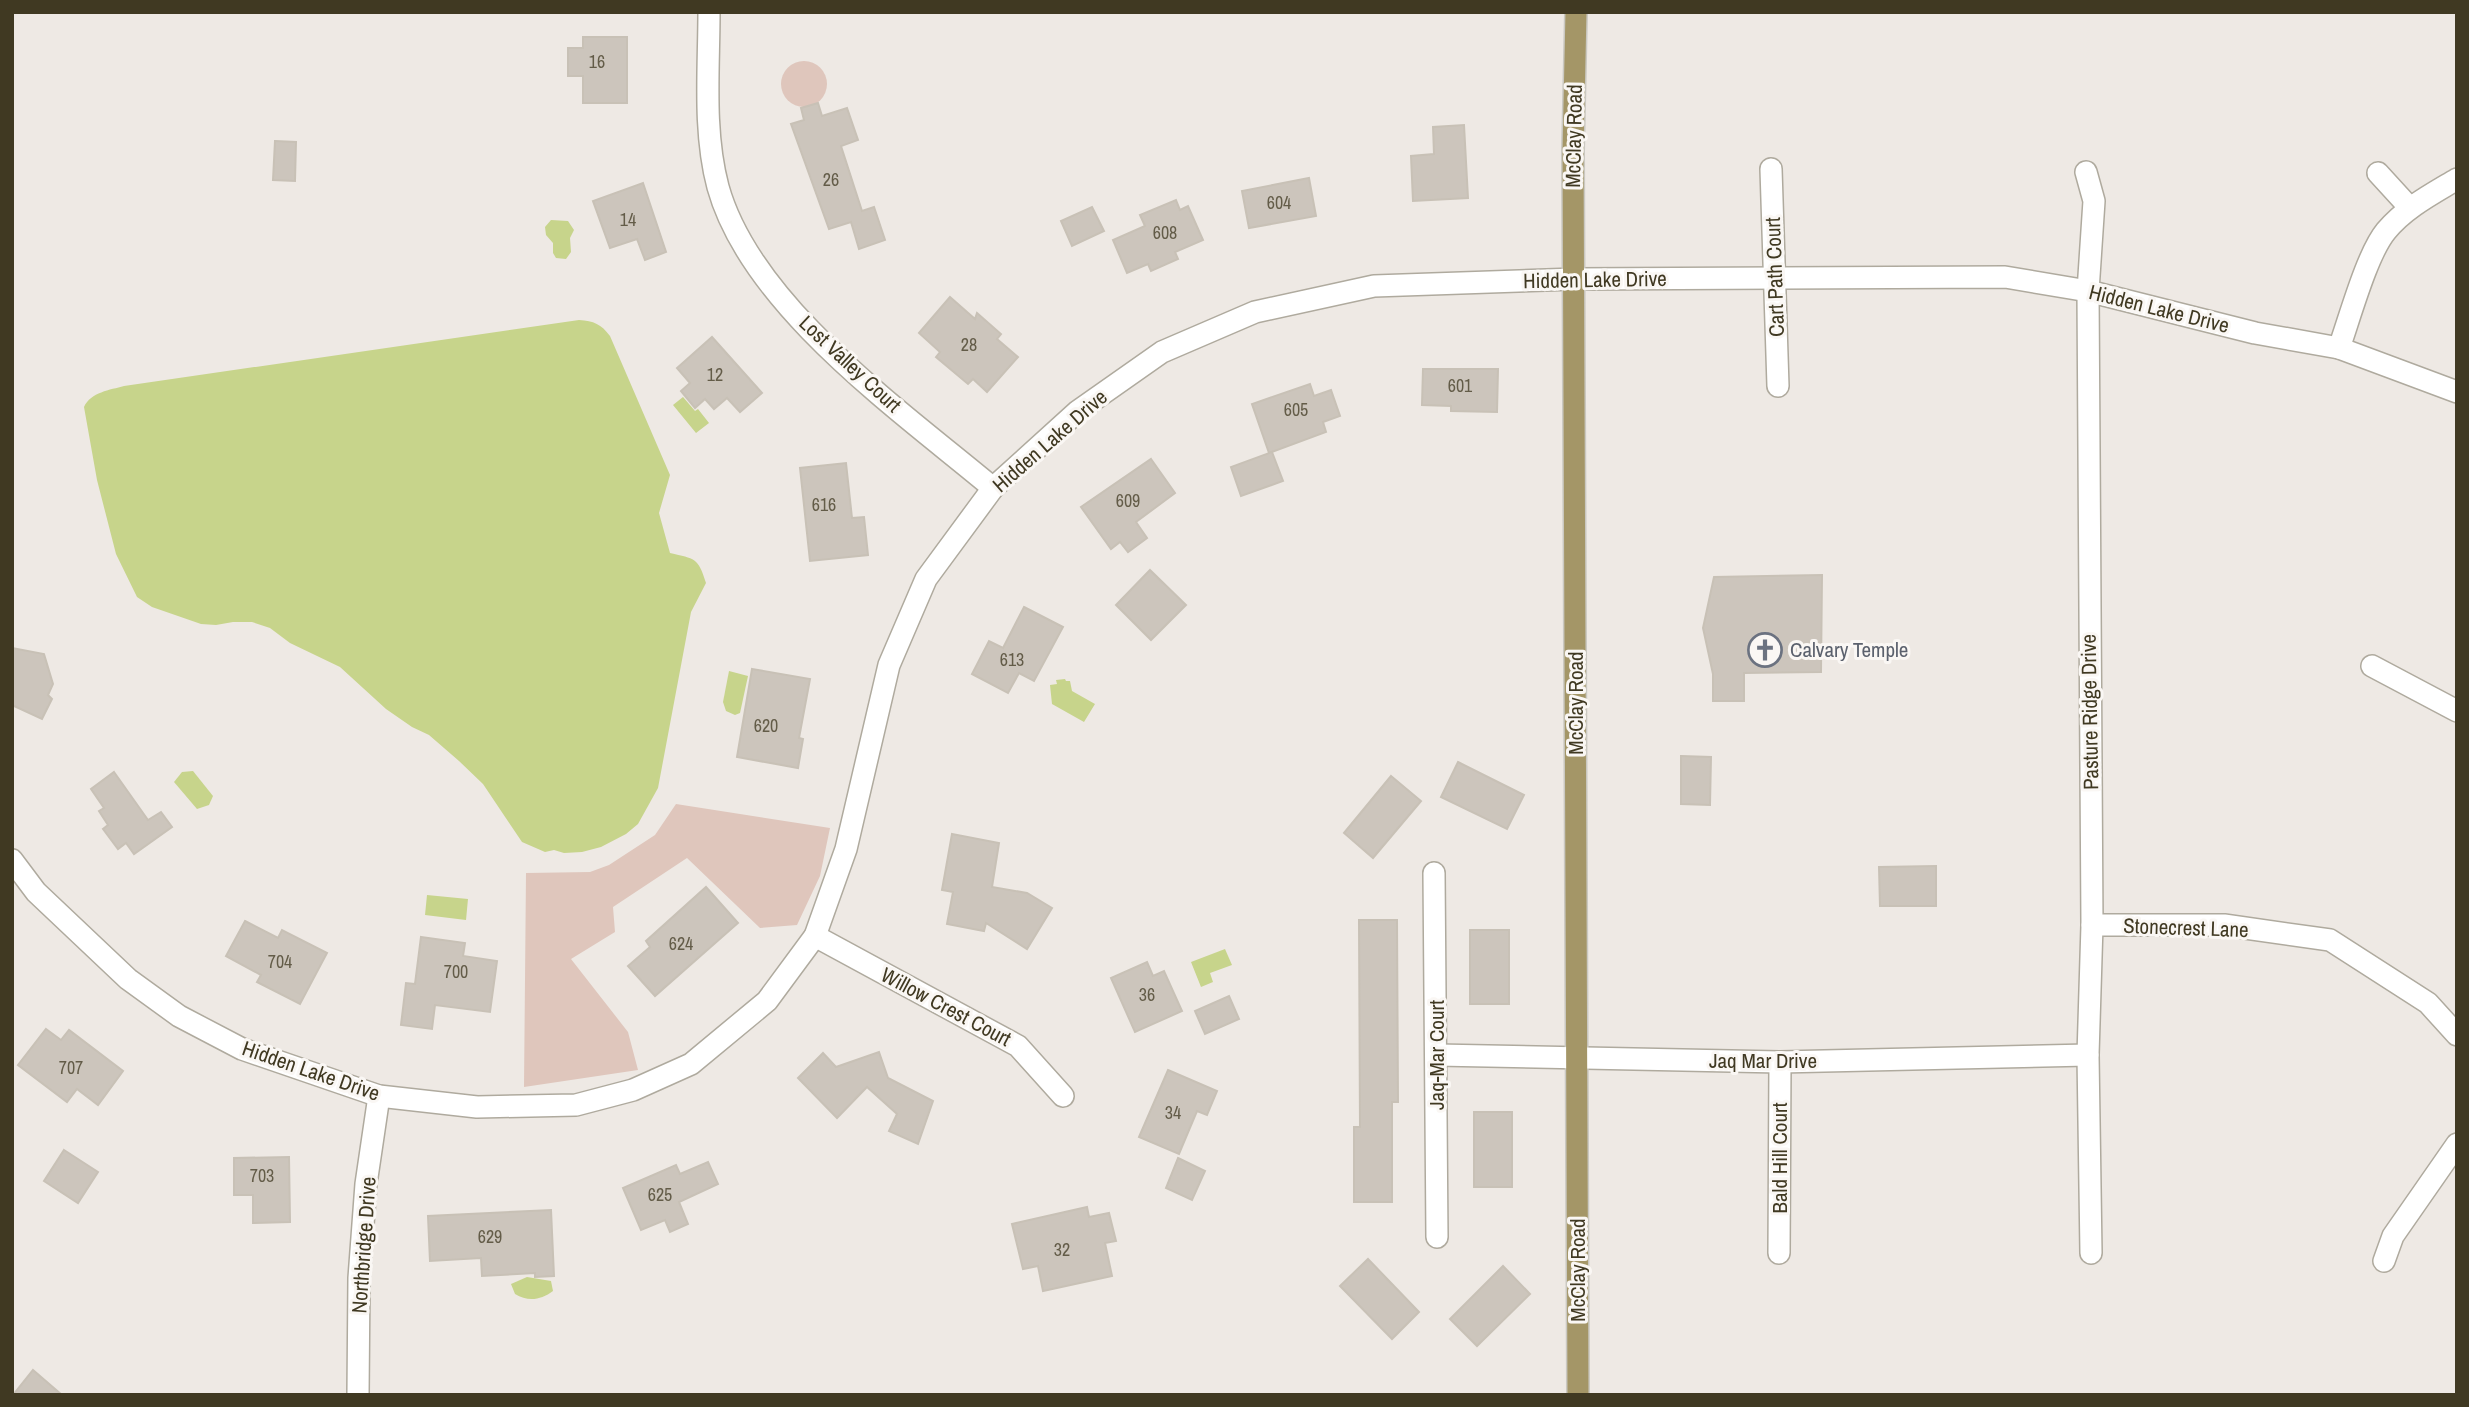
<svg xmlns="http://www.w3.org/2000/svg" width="2469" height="1407" viewBox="0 0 2469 1407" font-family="'Archivo Narrow',sans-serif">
<rect width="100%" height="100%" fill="#eee9e4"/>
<g fill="#dfc6bc">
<circle cx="804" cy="84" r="23"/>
<path d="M676,804L830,828L820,876L797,925L760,928L687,858L613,907L615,932L571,959L628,1032L638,1070L524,1087L526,873L590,872L609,865L655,835Z"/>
</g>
<g fill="#c7d48b">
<path d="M551,220L568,221L574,230L570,238L571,252L566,259L556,258L553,253V243L546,235L545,227Z"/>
<path d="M579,320C594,321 601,324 610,336L670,475L659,513L670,553C695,559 698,557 706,583L691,612L658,788L638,824L626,834L601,847L582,852L564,853L554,850L545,852L522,842L483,784L459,761L429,735L412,727L386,709L340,667L290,643L270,628L252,622H233L216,625L201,624L152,607L137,597L116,554L97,480L84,407C91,392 110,390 124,386Z"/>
<path d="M683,397L695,411L698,409L709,423L696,433L673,405Z"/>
<path d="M729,671L748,676L740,713L735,715L726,711L723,702Z"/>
<path d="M1065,679L1066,681H1070L1072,691L1095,704L1084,722L1052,704L1050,685L1057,684L1056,680Z"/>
<path d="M193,771L213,796L209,805L197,809L174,782L182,772Z"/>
<path d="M427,895L468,899L466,920L425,915Z"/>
<path d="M1225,949L1232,965L1210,973L1213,982L1201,987L1191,962Z"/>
<path d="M527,1277L551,1281L553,1291C541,1300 528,1302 515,1294L511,1284Z"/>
</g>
<g fill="#ccc5bc" stroke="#c8c1b6" stroke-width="2">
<path d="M583,37H627V103H583V76H568V48H583Z"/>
<path d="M818,103L822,116L847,108L858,140L841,146L862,211L874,207L885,240L859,249L851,222L829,229L791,124L804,120L801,108Z"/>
<path d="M1464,125L1468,198L1413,201L1411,156L1434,154L1433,127Z"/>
<path d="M275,141L296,142L295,181L273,180Z"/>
<path d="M1309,178L1316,216L1249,228L1242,191Z"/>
<path d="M643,183L666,252L645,260L637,239L610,248L593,201Z"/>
<path d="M1176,200L1180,210L1188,206L1203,240L1175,252L1178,259L1151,271L1148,264L1127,273L1113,240L1145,226L1140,215Z"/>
<path d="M1092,207L1104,231L1072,246L1061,221Z"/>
<path d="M950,297L975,319L977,313L1001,334L997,339L1018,357L987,392L973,379L968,384L936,357L940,352L919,333Z"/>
<path d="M712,337L762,393L740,412L727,398L714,409L705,399L695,408L681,391L690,383L677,368Z"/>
<path d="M1423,369H1498L1497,412L1451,411V406L1422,405Z"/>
<path d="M1310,384L1314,396L1331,390L1340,416L1323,422L1326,432L1269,453L1252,404Z"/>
<path d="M1272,452L1283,481L1241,496L1231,467Z"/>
<path d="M1151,459L1175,493L1136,522L1147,538L1128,552L1120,542L1111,549L1081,507Z"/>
<path d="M846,463L852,518L864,517L868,555L810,561L800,468Z"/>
<path d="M1150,570L1186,605L1151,640L1116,605Z"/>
<path d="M1822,575L1821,672L1744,673V701H1713V674L1703,628L1714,577Z"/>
<path d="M1024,607L1063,627L1034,681L1019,673L1008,693L972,674L989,641L1003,648Z"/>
<path d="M12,648L44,654L53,684L48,695L52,699L42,719L12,705Z"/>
<path d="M752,669L810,679L799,738L803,739L798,768L737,757Z"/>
<path d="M1681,756L1711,757L1710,805L1681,804Z"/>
<path d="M1458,762L1524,795L1507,829L1441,797Z"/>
<path d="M114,772L148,820L161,812L172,827L134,854L126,843L118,849L103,829L108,825L99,811L104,808L91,789Z"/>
<path d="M1391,776L1421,801L1373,858L1344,833Z"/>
<path d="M952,834L999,843L992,887L1027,893L1052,908L1027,949L986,923L984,931L947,924L953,892L942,890Z"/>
<path d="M1936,866V906H1880L1879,867Z"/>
<path d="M706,887L738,923L655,996L628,966L650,947L646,941Z"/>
<path d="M1359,920H1397L1398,1102H1392V1202H1354V1127H1360Z"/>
<path d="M245,921L278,938L282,930L327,953L300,1004L257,982L261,975L226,956Z"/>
<rect x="1470" y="930" width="39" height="74"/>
<path d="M421,937L465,943L463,956L497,961L490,1012L435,1005L432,1029L401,1025L406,983L415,984Z"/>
<path d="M1147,962L1153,976L1164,971L1182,1011L1135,1032L1111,978Z"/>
<path d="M1229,996L1239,1019L1205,1034L1195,1011Z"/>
<path d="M46,1029L61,1040L69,1030L123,1071L98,1105L77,1089L67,1102L18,1065Z"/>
<path d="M879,1052L888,1078L933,1101L918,1144L889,1131L897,1114L867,1087L837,1118L798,1078L823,1053L836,1067Z"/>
<path d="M1168,1070L1217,1091L1207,1115L1197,1111L1179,1154L1139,1137Z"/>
<rect x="1474" y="1112" width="38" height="75"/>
<path d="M64,1150L98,1172L78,1203L44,1181Z"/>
<path d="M289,1157L290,1222L253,1223V1195H234V1158Z"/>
<path d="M1178,1158L1205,1171L1192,1200L1166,1188Z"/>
<path d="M708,1162L718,1184L679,1202L688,1224L670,1232L665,1220L641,1230L623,1188L676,1165L680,1174Z"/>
<path d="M1087,1207L1089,1217L1109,1213L1116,1241L1105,1243L1112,1276L1043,1291L1038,1266L1023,1269L1012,1224Z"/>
<path d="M551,1210L554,1276L535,1277V1273L482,1276L481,1258L430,1261L428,1216Z"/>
<path d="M1368,1259L1419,1312L1392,1339L1340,1286Z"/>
<path d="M1503,1266L1530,1294L1477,1346L1450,1319Z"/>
<path d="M33,1370L62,1395H13Z"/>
</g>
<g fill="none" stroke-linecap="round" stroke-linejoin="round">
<g stroke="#afaa9e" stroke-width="24">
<g id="minor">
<path d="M709,12C709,69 703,131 718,187C751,306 901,411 993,488"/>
<path d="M1771,169L1778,386"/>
<path d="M2086,172L2094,201L2088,291L2092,925L2088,1055L2091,1253"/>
<path d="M2378,173L2410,208"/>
<path d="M2339,348C2350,317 2367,254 2386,231C2405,208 2432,194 2457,179"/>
<path d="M2372,666L2457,711"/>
<path d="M12,860L36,892L128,979L179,1016L242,1049L379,1096L477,1107L576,1105L633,1090L691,1064L767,1001L815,936L846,849L889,665L926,579L993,488L1078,411L1162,352L1255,312L1374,286L1575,279L2005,277L2088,291L2255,333L2339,348L2457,392"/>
<path d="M1434,873L1437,1237"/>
<path d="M2092,925H2224L2330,940L2428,1003L2457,1035"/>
<path d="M815,936L1018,1046L1063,1096"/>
<path d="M1437,1055L1780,1062L2088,1055"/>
<path d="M1779,1253L1780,1062"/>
<path d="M2384,1261L2393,1236L2457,1144"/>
<path d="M358,1395L359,1278L366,1184L379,1096"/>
</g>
</g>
<g stroke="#cac8c1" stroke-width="24">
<path id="major" d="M1576,12L1573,151L1578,1395"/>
</g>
<use href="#minor" stroke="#fff" stroke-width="21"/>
<use href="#major" stroke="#a49667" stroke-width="21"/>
</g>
<defs>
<g id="church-ring" transform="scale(1.75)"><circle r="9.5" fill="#faf7f4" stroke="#6b7280" stroke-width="1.5"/><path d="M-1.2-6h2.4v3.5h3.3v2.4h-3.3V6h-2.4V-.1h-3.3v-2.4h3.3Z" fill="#6b7280"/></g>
</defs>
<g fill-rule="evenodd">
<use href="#church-ring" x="1765" y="650"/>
</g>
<g text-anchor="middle" stroke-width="6" stroke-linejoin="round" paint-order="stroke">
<g font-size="18" fill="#635c48">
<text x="597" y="68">16</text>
<text x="831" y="186">26</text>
<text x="1279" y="209">604</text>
<text x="628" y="226">14</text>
<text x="1165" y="239">608</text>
<text x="969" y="351">28</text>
<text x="715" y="381">12</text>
<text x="1460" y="392">601</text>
<text x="1296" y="416">605</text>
<text x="1128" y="507">609</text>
<text x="824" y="511">616</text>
<text x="1012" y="666">613</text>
<text x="766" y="732">620</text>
<text x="681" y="950">624</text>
<text x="280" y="968">704</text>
<text x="456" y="978">700</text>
<text x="1147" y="1001">36</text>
<text x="71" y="1074">707</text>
<text x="1173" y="1119">34</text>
<text x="262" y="1182">703</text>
<text x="660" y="1201">625</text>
<text x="490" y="1243">629</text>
<text x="1062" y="1256">32</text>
</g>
<g font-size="21" fill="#403922" stroke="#faf7f4">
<text transform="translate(1574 136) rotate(-89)" y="7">McClay Road</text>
<text transform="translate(1775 277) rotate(-92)" y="7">Cart Path Court</text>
<text transform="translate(1595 280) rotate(-1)" y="7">Hidden Lake Drive</text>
<text transform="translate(2159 309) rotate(14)" y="7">Hidden Lake Drive</text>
<text transform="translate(850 364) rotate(43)" y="7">Lost Valley Court</text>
<text transform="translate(1050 441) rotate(-41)" y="7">Hidden Lake Drive</text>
<text transform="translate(1576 703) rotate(-90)" y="7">McClay Road</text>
<text transform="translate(2090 712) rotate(-91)" y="7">Pasture Ridge Drive</text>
<text transform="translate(2186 928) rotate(2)" y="7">Stonecrest Lane</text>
<text transform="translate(946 1007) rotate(28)" y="7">Willow Crest Court</text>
<text transform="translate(1437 1055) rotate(-90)" y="7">Jaq-Mar Court</text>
<text x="1763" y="1068">Jaq Mar Drive</text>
<text transform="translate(311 1071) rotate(19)" y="7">Hidden Lake Drive</text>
<text transform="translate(1780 1158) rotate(-90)" y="7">Bald Hill Court</text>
<text transform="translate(364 1245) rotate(-86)" y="7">Northbridge Drive</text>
<text transform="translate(1578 1270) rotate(-90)" y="7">McClay Road</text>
</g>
<g font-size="21" fill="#5b616d" stroke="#faf7f4" text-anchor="start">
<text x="1790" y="657">Calvary Temple</text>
</g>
</g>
<rect width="2469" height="1407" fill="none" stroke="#403922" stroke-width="28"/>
</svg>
